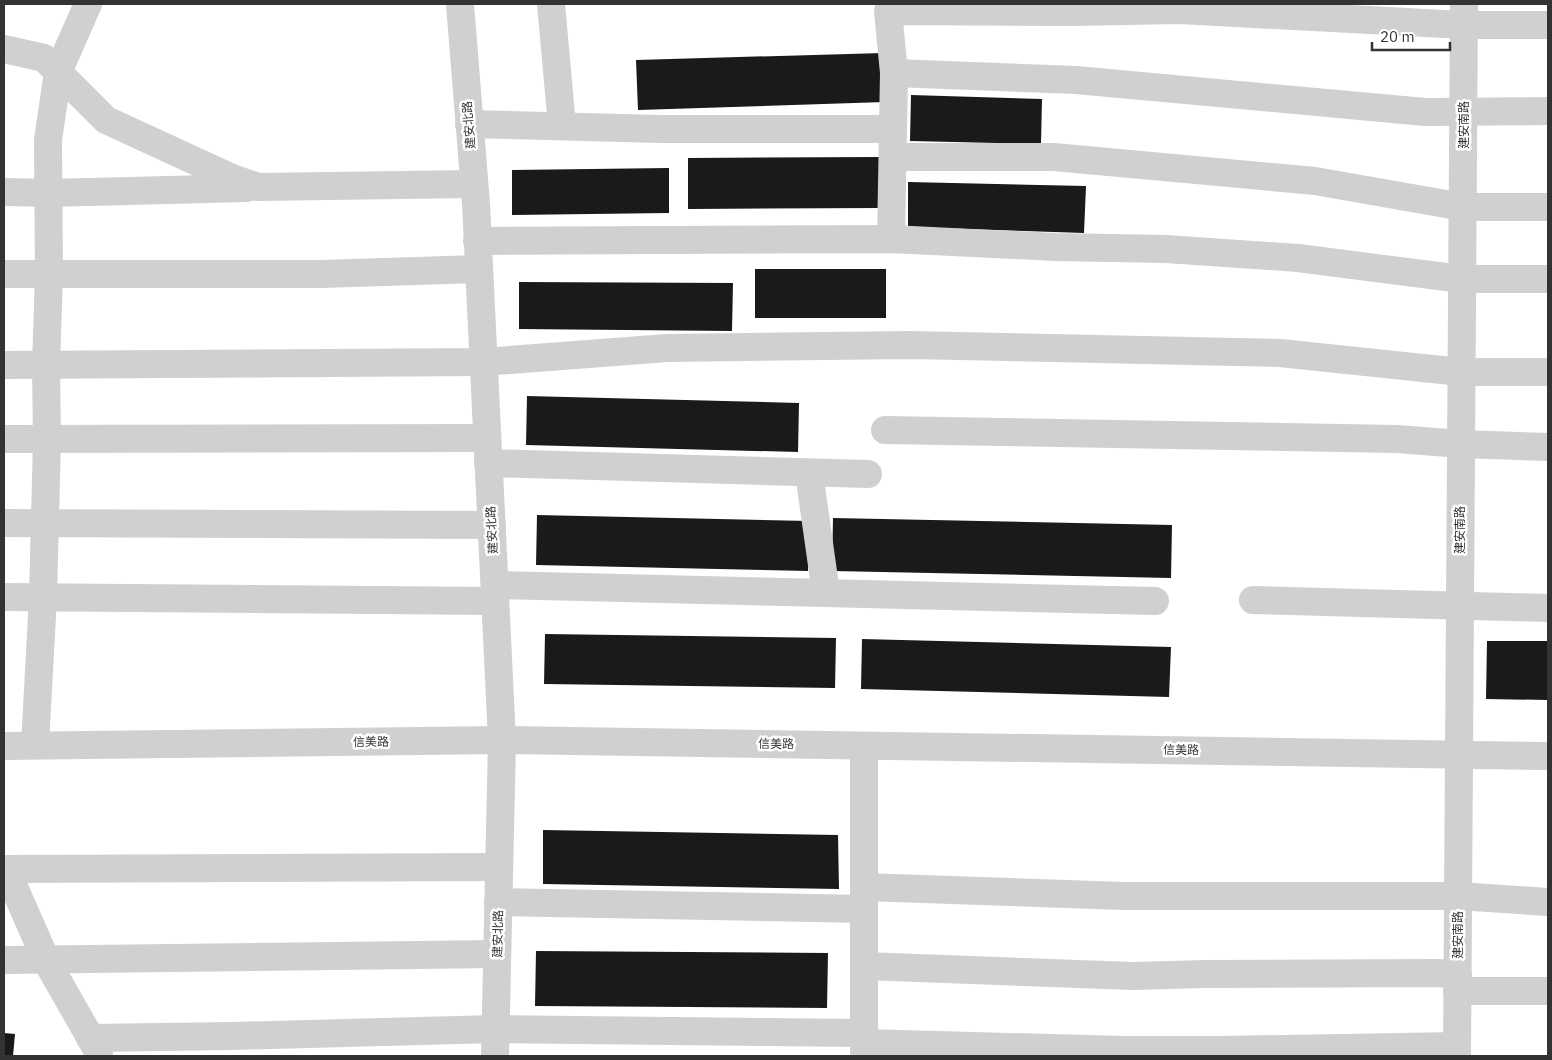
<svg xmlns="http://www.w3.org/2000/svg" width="1552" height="1060" viewBox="0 0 1552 1060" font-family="'IBM Plex Sans','Noto Sans SC',sans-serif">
<rect width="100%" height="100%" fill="#fff"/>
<g fill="#1a1a1a">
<path d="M883,53L885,102L638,110L636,60Z"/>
<path d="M911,95L1042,99L1041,144L910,141Z"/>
<path d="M882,157V208L688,209V158Z"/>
<path d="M669,168V213L512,215V170Z"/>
<path d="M908,182L1086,186L1084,233L908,227Z"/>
<rect x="755" y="269" width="131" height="49"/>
<path d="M519,282L733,283L732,331L519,329Z"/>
<path d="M527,396L799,403L798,452L526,445Z"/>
<path d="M537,515L809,521L808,571L536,565Z"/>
<path d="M833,518L1172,525L1171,578L832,571Z"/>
<path d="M545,634L836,638L835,688L544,684Z"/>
<path d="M862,639L1171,647L1169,697L861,689Z"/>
<path d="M1487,641H1548V700L1486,699Z"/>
<path d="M543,830L838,835L839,889L543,884Z"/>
<path d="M536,951L828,953L827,1008L535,1006Z"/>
<path d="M4,1033L15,1034L13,1056H4Z"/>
</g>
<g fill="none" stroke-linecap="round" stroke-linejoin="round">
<g stroke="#d0d0d0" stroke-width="28">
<path d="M460,4L476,204L502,740L495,1056"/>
<path d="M551,4L562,126"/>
<path d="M4,49L44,58L106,120L232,178L258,187L474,184"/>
<path d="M894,73L1076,80L1425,112L1548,111"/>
<path d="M469,124L660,129H893"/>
<path d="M893,157H1054L1315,181L1463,207H1548"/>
<path d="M4,192L49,193L247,188"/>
<path d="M891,239L894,73L888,11L1071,12L1180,10L1464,25H1548"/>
<path d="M477,241L891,239L1055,247L1166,249L1298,258L1462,279H1548"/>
<path d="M4,274H321L479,269"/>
<path d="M4,365L483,362L667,348L910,345L1280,353L1461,372H1548"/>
<path d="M885,430L1397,439L1461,444L1548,447"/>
<path d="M4,439L487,438"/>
<path d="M488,463L868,474"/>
<path d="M809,473L826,593"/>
<path d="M4,523L492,525"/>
<path d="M495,585L1155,601"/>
<path d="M4,597L495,601"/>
<path d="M1253,600L1548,608"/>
<path d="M35,745L43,597L47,440L46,365L49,275L48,140L58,72L88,4"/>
<path d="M4,746L502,740L1548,756"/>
<path d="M4,869L499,867"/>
<path d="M6,869L46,960L99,1053"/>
<path d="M864,887L1124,896H1458L1548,902"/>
<path d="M498,902L864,909"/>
<path d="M4,960L497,954"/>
<path d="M864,966L1133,976L1205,974L1438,973L1458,975"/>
<path d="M1457,991H1548"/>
<path d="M90,1038L232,1036L495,1029L864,1033"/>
<path d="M864,1043L1123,1050H1220L1457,1046"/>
<path d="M864,1052V746"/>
<path d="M1457,1056L1464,4"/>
</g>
</g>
<g text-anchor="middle" stroke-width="5" stroke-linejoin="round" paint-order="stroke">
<g font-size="12" fill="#333" stroke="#fff">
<text transform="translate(469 125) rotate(-95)" y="4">建安北路</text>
<text transform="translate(1464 125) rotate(-90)" y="4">建安南路</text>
<text transform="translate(492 530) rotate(-93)" y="4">建安北路</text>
<text transform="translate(1460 530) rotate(-90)" y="4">建安南路</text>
<text transform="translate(371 742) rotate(-1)" y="4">信美路</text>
<text transform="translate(776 744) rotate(1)" y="4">信美路</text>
<text transform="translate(1181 750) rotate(1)" y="4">信美路</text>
<text transform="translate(498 934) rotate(-89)" y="4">建安北路</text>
<text transform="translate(1458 935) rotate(-90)" y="4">建安南路</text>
</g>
</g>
<rect width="1552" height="1060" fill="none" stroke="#333333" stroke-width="10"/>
<path d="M1372 42v8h78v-8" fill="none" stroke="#333333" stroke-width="2.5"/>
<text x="1380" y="42" font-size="15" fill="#333333" stroke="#ffffff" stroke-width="4" paint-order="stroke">20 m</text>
</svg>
